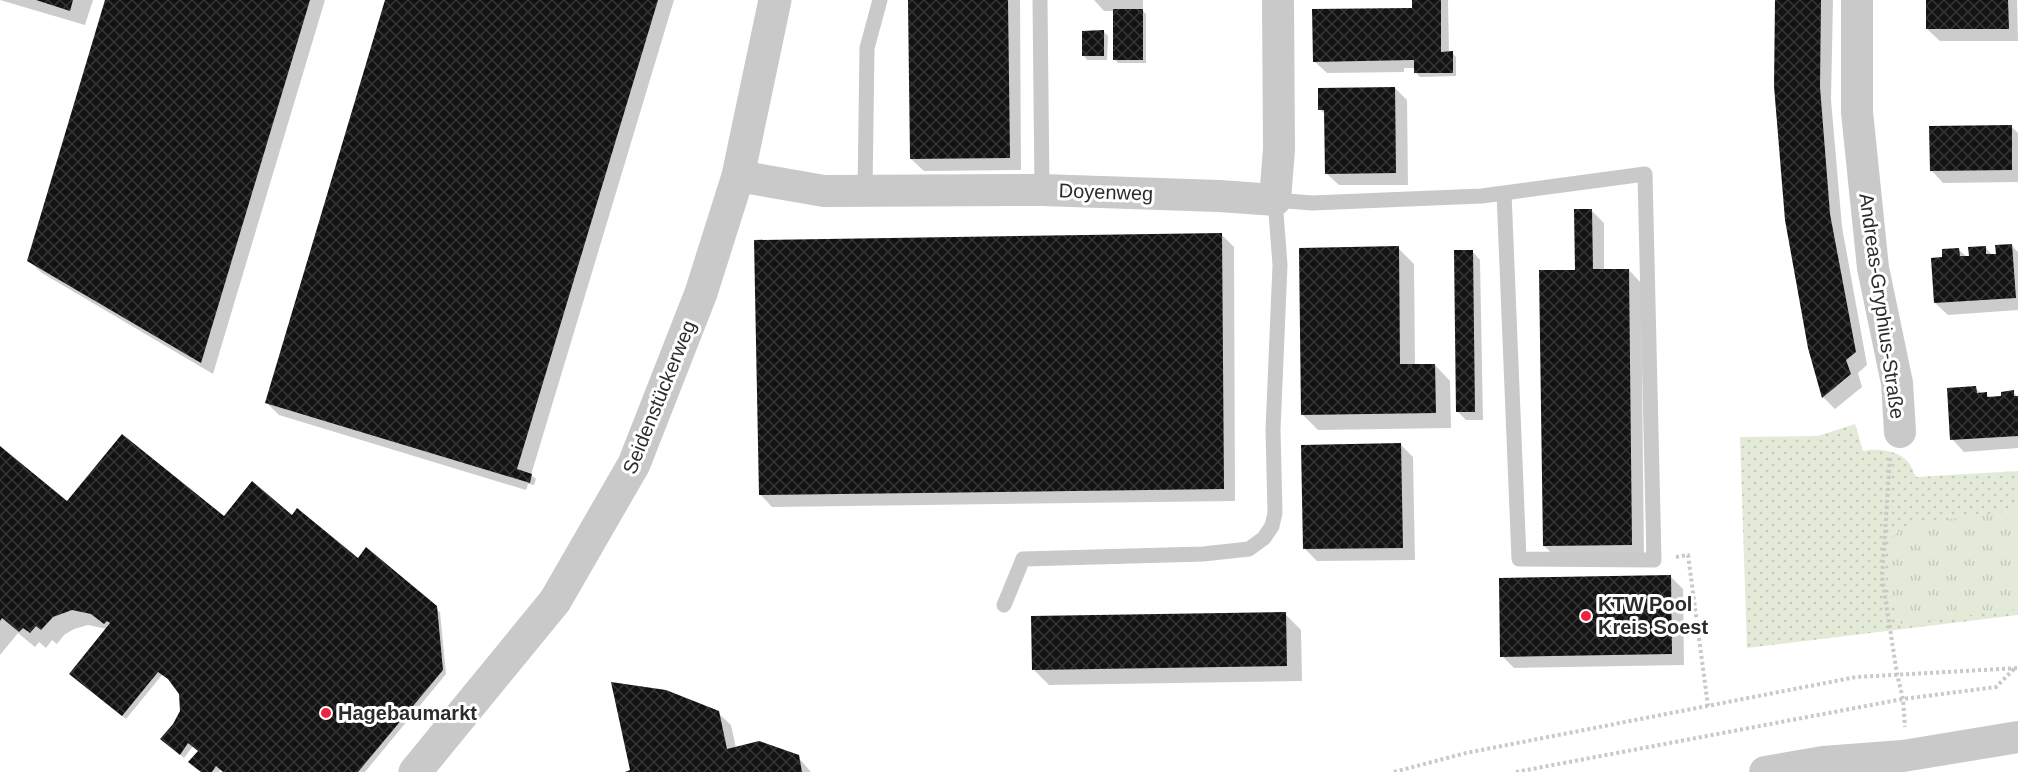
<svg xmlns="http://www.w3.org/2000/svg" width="2018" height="772" viewBox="0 0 2018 772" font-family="Helvetica,sans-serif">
<defs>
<pattern id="grass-dots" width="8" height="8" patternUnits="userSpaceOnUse" patternTransform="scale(1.5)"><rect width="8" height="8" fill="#e3ebd8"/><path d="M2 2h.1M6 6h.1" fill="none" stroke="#c3caba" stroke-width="1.8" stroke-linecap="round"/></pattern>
<pattern id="park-tufts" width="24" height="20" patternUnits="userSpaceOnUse" patternTransform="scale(1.5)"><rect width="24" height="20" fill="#e3ebd8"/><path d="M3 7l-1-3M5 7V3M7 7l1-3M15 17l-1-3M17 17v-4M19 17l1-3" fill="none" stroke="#c3caba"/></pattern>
<pattern id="building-cross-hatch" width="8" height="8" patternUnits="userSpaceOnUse" patternTransform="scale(1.5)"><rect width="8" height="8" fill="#131313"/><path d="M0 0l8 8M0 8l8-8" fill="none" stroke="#363636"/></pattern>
</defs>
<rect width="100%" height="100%" fill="#fff"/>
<path fill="url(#grass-dots)" d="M1855,424L1863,451C1878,448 1899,450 1909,463C1912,467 1914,473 1916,477L2018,471V615L1747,648L1740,437L1818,436Z"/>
<path fill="url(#park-tufts)" d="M2018,510V609L1901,624L1892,598L1891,538L1907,525Z"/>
<g fill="#0003">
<path d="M0,0H93L85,25Z"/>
<path d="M107,0H325L213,374L42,273L29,261Z"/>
<path d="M387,0H674L531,475L536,479L534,485L528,484L526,490L279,415L267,403Z"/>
<path d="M910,0H1020L1021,170L924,171L911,159Z"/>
<path d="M1094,0H1143V11L1146,14V63H1118L1114,59V11H1104Z"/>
<path d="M1413,0H1448L1449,53H1452L1456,57V76L1420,77L1416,73V68H1404V72L1327,73L1314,61L1413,9Z"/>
<path d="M1777,0H1833L1831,100L1842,227L1867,365L1858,373L1862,387L1835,409L1823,397Z"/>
<path d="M1927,0H2017L2018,41H1940L1927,29Z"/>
<path d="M1104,32L1108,36L1107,60H1087L1084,56Z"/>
<path d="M1395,88L1407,100L1408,185H1339L1326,173V115L1319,109Z"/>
<path d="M2011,126L2018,133V182L1943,183L1931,170Z"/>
<path d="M1591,210L1604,223V271L1629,270L1641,283L1644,557L1557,558L1544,546L1577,271Z"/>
<path d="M1222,235L1234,247L1235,501L772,507L760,494Z"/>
<path d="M2012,246L2018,252V310L1948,315L1935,303L1944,259L1958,249L1967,257L1985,247L1993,256Z"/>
<path d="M1398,248L1414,264L1415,365H1435L1450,381L1451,428L1318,430L1302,414Z"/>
<path d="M1472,251L1480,260L1483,420H1466L1458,412Z"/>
<path d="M1975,388L1982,394H1986L1991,399L2003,398L2013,392L2018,397V448L1964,452L1952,439Z"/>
<path d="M1401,445L1413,457L1415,560L1317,561L1304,548Z"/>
<path d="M0,448L67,503L224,518L292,517L440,612L446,674L365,772H225L221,769L219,772H202L199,751L193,746L184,758L166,742L181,711L180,693L171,681L162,675L126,719L75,678L107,629L88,625L74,629L64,635L57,644L52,640L46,648L39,642L35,647L18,633L0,655Z"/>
<path d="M1671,577L1683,589L1684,665L1514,668L1502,656Z"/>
<path d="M1285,614L1301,630L1302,681L1049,685L1033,669Z"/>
<path d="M718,713L731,725L736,748L798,757L811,772H628Z"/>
</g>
<g fill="url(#building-cross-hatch)">
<path d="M36,0H73L70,11Z"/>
<path d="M105,0H310L201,363L27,261Z"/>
<path d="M385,0H658L517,469L532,474L530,483L265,403Z"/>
<path d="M908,0H1008L1010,158L910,159Z"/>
<path d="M1412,0H1441V52L1453,51V73H1414V60H1412L1313,62L1312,9L1412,8Z"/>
<path d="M1775,0H1821L1820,87L1830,214L1856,352L1846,360L1851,374L1822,398L1808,348L1785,220L1774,86Z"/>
<path d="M1926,0H2008L2009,29H1926Z"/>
<rect x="1113" y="9" width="30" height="51"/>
<path d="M1104,30V56H1082V31Z"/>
<path d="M1395,87L1396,173L1325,174L1324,110H1318V88Z"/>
<path d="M2012,125V170L1930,171L1929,126Z"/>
<path d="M1574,209H1592L1593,269H1629L1632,545L1543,546L1539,270H1575Z"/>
<path d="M1222,233L1224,489L759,495L754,240Z"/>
<path d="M2012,244L2016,298L1934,303L1931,258L1942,257V249L1959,248L1960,256H1969L1968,247L1986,246V254H1996L1995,245Z"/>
<path d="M1399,246L1400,364H1435L1436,413L1301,415L1299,248Z"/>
<path d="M1454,250H1473L1475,412H1456Z"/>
<path d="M1976,386L1977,393L1987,392V397L2001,396V392L2014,390V396H2018V436L1950,440L1947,388Z"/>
<path d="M122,434L224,516L252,481L292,515L297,508L358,558L366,547L437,606L443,670L358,772H223L216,766L212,772H201L188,762L198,751L188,743L180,755L160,739L173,724L180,711L179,694L168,679L158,672L122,716L69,674L110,623L107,621L104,624L91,614L72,610L53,617L41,630L36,626L30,633L23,628L19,632L2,618L0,621V446L67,501Z"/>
<path d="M1401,443L1403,548L1303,549L1301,445Z"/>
<path d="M1671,575L1672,654L1500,657L1499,578Z"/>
<path d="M1286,612L1287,666L1032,670L1031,616Z"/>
<path d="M611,682L666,690L719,711L727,749L759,741L799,755L802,772H625L630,770Z"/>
</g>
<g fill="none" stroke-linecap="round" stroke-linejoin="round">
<g stroke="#c9c9c9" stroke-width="4" stroke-dasharray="3 3" stroke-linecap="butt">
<path d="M1890,458L1882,577L1897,674L1903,699L1905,727"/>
<path d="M1676,557L1688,555L1708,706"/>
<path d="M1394,772L1466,753L1856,677L2018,668"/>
<path d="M1516,772L1903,699L1996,687L2015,668"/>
</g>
<g stroke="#c9c9c9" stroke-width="15">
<path d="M1040,0L1042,190"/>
<path d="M865,191L867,48L880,0"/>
<path d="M1004,605L1023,559L1203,554L1249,549L1264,538L1272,526L1275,513L1273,430L1280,265L1275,200L1312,203L1482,196L1504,193L1645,174L1654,560L1519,559L1504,193"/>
</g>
<g stroke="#c9c9c9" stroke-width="32">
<path d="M1857,0V112L1873,268L1897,383L1900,432"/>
<path d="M738,176L824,191L1042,190L1219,196L1275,200L1279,149L1278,0"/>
<path d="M1765,772L1823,762L1903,756L2018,737"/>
</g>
<path stroke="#c9c9c9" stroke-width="33" d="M415,772L555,601L634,464L701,293L738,176L775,0"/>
</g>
<g fill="#ed233f" stroke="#fff" stroke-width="2">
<circle cx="1586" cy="616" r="6"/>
<circle cx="326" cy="713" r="6"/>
</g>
<g text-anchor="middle" stroke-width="6" stroke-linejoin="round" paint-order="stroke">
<g font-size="20" fill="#2c2c2c" stroke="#fff">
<text transform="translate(1106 192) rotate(2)" y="7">Doyenweg</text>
<text transform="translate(1882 306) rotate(82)" y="7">Andreas-Gryphius-Straße</text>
<text transform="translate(659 397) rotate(-68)" y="7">Seidenstückerweg</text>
</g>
<g font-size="20" font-weight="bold" fill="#2c2c2c" stroke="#fff" text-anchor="start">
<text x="1598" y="611">KTW Pool<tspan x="1598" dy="23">Kreis Soest</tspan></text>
<text x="338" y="720">Hagebaumarkt</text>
</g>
</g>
</svg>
